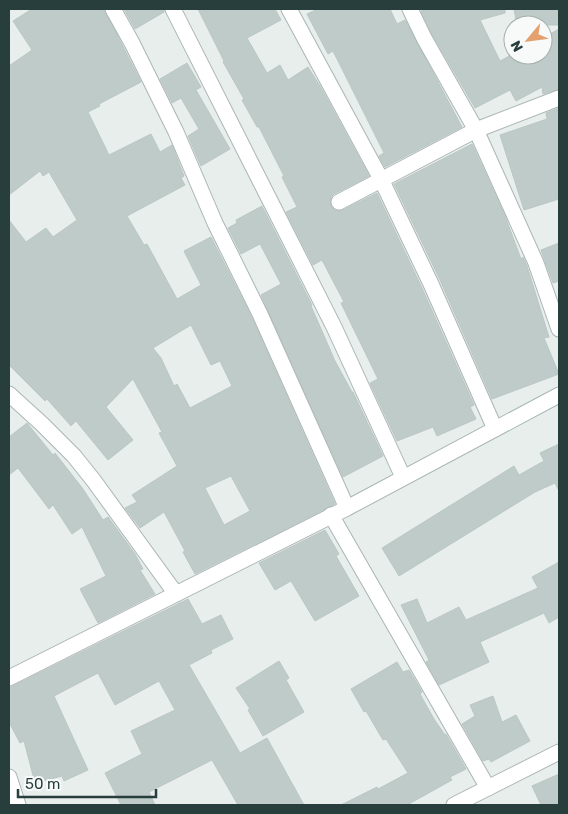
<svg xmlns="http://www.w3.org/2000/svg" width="568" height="814" viewBox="0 0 568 814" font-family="Rubik,sans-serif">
<rect width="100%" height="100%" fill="#e7eeec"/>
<g fill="#bfcbc8" stroke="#bac7c4" fill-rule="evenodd">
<path d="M32,9H104L141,82L99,104L100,106L88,112L109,155L151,134L160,152L172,145L184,176L181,178L185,185L127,216L144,245L147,244L177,299L201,285L184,251L211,237L252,318L335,504L195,574L183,552L185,551L164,512L140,528L125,508L137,502L132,495L177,466L159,433L162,432L133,379L106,407L133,440L108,460L76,421L71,426L47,399L45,401L9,365V220L26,242L46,228L53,237L77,220L49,172L43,176L40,171L9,195V66L32,50L13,21ZM191,325L211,365L220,361L232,386L190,408L177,384L174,386L161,358L153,348ZM231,476L250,511L224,525L205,488Z"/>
<path d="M124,9H164V12L135,29Z"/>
<path d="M198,9H275L281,20L247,38L267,73L280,65L288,80L308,67L320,86L369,176L334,194L331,197V206L334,210H343L377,193L422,288L474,405L470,407L476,419L437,436L433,427L397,441L370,383L378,379L341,303L344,302L322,260L313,265L286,212L297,207L282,177L284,176L259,127H257L242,100L244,99L223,62L224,61Z"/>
<path d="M318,9H390L397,24L405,20L462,127L385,167L379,156L384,153L333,51L328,54L307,14Z"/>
<path d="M426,9H505V13L480,20L500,61L511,55H543V38L559,29V89L543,94L542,87L516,101L510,90L475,108L432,34L421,11Z"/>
<path d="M514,9H559V25H517Z"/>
<path d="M187,63L201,87L196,90L230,149L201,166L188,136L199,129L181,98L172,103L160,79Z"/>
<path d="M559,108V199L524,210L500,135L547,119L546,113Z"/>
<path d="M472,144L505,216L521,259L523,257L527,266L549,337L544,338L559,374L492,399L440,280L394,184Z"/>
<path d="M262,206L312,305L311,306L335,361L352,392H353L383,456L343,477L261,295L281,284L260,244L241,254L228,228L237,223L236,220Z"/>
<path d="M559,243V281L553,283L541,250Z"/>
<path d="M27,423L53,455L55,453L83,489L103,520L108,517L135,554L143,569L140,570L155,594L98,623L80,589L106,576L82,527L72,534L53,505L49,509L18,468L9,475V437Z"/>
<path d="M559,444V491L555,483L535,492L399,576L382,548L514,466L519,475L544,461L540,453Z"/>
<path d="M325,530L339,554L336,556L359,596L315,621L291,581L275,590L259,563Z"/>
<path d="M559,562V617L549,623L544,613L480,642L489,662L439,685L426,662L429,660L401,605L417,599L427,623L459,607L466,620L538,588L532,577Z"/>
<path d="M188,599L202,624L221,615L233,639L211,650L212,653L189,665L240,753L267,738L304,805H238L212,760L149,792L155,805H121L105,773L142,754L131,731L175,710L159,681L115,705L98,673L54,696L88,770L64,781L62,776L35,783L24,741L20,743L9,722V688Z"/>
<path d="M279,661L289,678L286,680L304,712L263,736L248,710L250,709L236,688Z"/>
<path d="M397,662L403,672L409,670L422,692L420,694L434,719L445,735L446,734L466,769L450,777L452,780L407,805H341L377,787L378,789L408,773L386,739L383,740L366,711L364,712L351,689Z"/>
<path d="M493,696L502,722L516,715L530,741L491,762L489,759L483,761L462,724L475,716L470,705Z"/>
<path d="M559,774V805H541L532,786Z"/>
</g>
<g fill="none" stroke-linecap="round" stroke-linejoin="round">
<g stroke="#aab6b4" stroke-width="17">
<g id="minor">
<path d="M113,9L132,43L176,132L215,223L260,314L347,508"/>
<path d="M173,9L334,327L403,477"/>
<path d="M289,9L381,179L431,284L495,429"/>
<path d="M410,9L424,38L476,130L536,263L559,329"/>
<path d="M339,202L476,130L559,98"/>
<path d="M9,394L42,424L74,456L94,481L176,594"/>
<path d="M331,515L488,788"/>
<path d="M9,678L347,508L559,395"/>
<path d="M9,777L18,805"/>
<path d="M454,805L559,752"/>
</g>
</g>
<use href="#minor" stroke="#fff" stroke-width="15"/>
</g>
<rect width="568" height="814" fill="none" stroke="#273e3c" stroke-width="20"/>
<g transform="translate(528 40) rotate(241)"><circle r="24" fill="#f7faf9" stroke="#a4afad"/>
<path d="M0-4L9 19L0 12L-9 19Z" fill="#e4a16f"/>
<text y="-8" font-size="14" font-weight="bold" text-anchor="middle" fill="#273e3c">N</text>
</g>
<path d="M18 789v8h138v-8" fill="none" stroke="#273e3c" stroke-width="2.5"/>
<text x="25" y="789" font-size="15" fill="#273e3c" stroke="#f7faf9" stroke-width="4" paint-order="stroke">50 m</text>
</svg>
